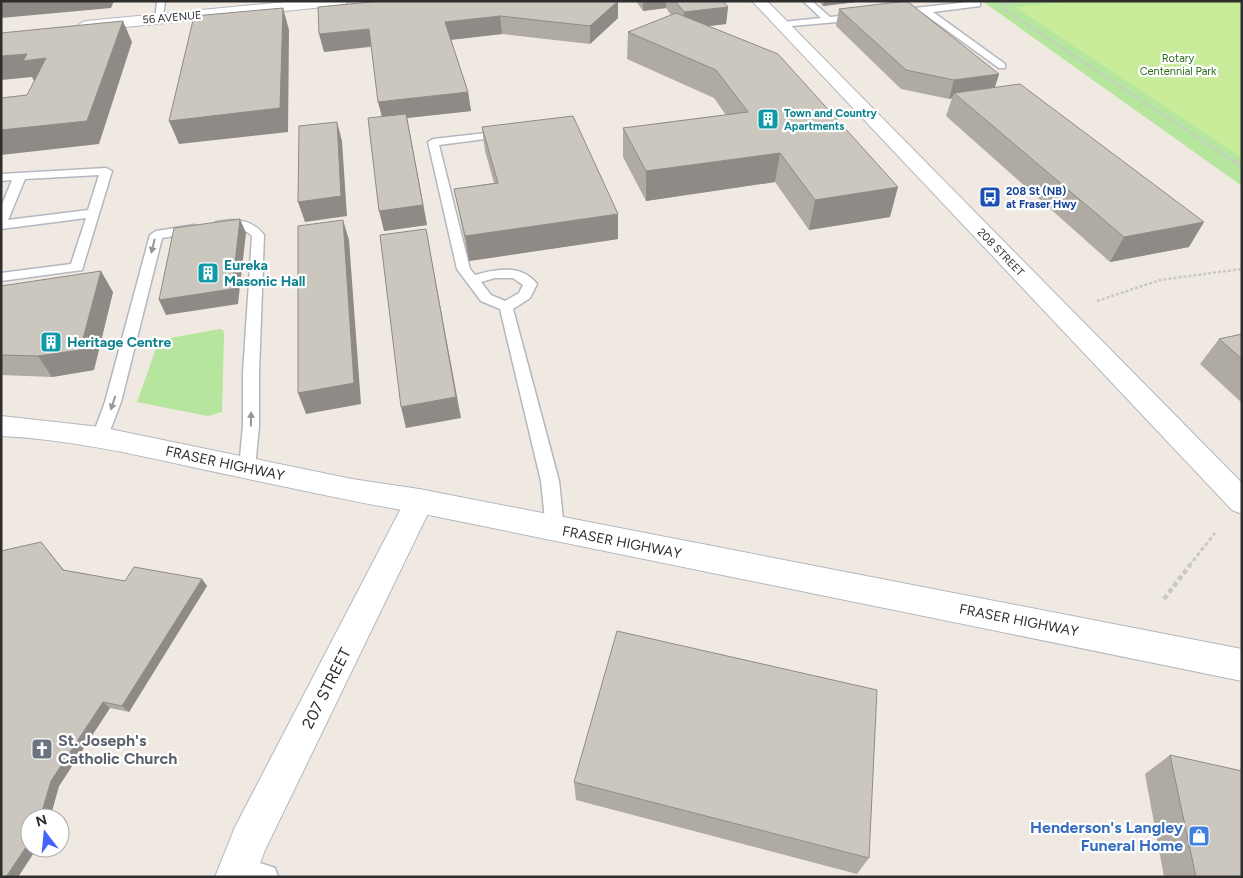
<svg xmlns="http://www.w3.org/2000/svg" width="1243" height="878" viewBox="0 0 1243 878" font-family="Figtree,sans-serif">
<rect width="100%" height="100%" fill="#efe9e1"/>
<g fill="#b6e59e">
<path d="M982,1H1242V186Z"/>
<path d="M220,329L223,330L224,334L222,412L208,416L137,402L159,340Z"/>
</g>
<path fill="#c9ec9a" d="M1072,1H1242V158L1015,7Z"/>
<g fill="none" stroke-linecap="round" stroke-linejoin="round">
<g stroke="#b4b7c1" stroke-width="3">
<g id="service">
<path d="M155,1L165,2L162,21L155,19L157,3Z"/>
<path d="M803,1H812L830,17L860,14L864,17L860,20L780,27L779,25L783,22L821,18Z"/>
<path d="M977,1L980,2V6L933,12L1005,64V68H999L923,13L897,16L893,13L897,10Z"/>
<path d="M504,131L509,134L508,136L439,145L470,269L475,275C496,269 522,264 537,284L530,298L513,309L559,481L564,529L561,534L555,536L549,534L546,529L541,481L500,309L481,301L457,269L428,142L433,139ZM495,278H513L523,285L519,293L505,301L491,295L481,282Z"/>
<path d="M106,168L112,171L82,270L1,281V273L71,264L86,218L1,229V207L12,180L1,181V174ZM99,175L88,210L8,220L25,179Z"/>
<path d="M231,220C245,220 256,224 264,235L259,373V426L255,468L253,473L247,474L241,473L239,468L243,426V373L252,236C237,221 223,234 214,225L216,222Z"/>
<path d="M194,225L200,229L198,232L162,238L121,402L106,441L100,443L94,441L92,437L105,402L150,235L156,231Z"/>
<path d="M239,856L275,868L278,877L231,876L227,868L231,860Z"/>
</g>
</g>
<g stroke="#b4b7c1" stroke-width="2">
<g id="tertiary">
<path d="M752,1H767L1242,483V514L1232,510Z"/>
<path d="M419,489L429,493L434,501L265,850L255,877H215L235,827L409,493Z"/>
</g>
</g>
<g stroke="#b4b7c1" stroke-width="2">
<g id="secondary">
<path d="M296,1H350L343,5L86,31L81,29L78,26L81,23L86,21Z"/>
<path d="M1,416L100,427L352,479L419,489L1242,649V681L419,513C343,500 268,483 192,467C129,453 66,439 1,436Z"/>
</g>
</g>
<g stroke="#c9c9c9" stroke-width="2" stroke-dasharray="2.5 1" stroke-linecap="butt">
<path d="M1002,4L1028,1"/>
<path d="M1000,7L1205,142"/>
</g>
<g stroke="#c9c9c9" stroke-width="2.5" stroke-dasharray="3 2" stroke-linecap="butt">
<path d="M1203,141L1236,163"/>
<path d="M1242,162L1236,163L1242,167"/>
<path d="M1097,301L1160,280L1242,269"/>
</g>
<path stroke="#c9c9c9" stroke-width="3" stroke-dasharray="4 2.5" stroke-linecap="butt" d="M1189,566L1215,533"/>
<path stroke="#c9c9c9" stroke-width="4.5" stroke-dasharray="5 3" stroke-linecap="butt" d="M1164,599L1190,565"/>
<use href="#service" fill="#fff" fill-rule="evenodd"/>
<use href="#tertiary" fill="#fff" fill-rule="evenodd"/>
<use href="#secondary" fill="#fff" fill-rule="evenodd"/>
</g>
<g fill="#afaba4">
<path d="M381,1L618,18L590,44L502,34L451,40L468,92L471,111L407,118L427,225L384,231L382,117L371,47L324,52Z"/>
<path d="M636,1H723L728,7L726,24L709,26L890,217L809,230L775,182L646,201L623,157V128L726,115L714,98L627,59L628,32L671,15L666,8L643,11Z"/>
<path d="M818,1H865L823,6Z"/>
<path d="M839,9L999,74L995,87L1189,247L1110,262L946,116L952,98L949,99L901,89L836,26Z"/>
<path d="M482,127L618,214V239L469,261L454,189L494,183L485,151Z"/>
<path d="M1,286L113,292L94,370L52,377L1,375Z"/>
<path d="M1242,334V403L1200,364L1219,339Z"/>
<path d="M41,542L64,570L125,581L202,579L207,586L129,712L110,708L59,786L50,818H30L37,848L18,877H1Z"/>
<path d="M1170,755L1242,877H1164L1145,774Z"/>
<path d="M574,782L869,858L857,874L576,800Z"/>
</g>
<g fill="#8e8b86">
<path d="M1,1H114L111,8L1,18Z"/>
<path d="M618,1V18L590,44V26Z"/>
<path d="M643,1H666V8L643,11Z"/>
<path d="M824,1H865L823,6Z"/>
<path d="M728,7L726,24L683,29L684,12Z"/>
<path d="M283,8L289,30L288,132L179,144L169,121Z"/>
<path d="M500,16L502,34L448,40L445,22Z"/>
<path d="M123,21L132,42L99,144L1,155V130Z"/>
<path d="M369,29L373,46L324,52L319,34Z"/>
<path d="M27,54L46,58L35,83L32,77L1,80V56Z"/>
<path d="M999,74L993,93H954L952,98L949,99L954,80Z"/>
<path d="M468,92L471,111L407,118L427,225L384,231L379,211L383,121L378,102Z"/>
<path d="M337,122L342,141L347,216L305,222L298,202Z"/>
<path d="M780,153L775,182L646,201V171Z"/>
<path d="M898,187L890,217L809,230L815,200Z"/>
<path d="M618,214V239L469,261L465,236Z"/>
<path d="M240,219L246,233L238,304L166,315L159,300Z"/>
<path d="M343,220L349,240L361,404L306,414L298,393Z"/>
<path d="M1204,222L1189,247L1110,262L1124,237Z"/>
<path d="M426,229L461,418L406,428L401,407Z"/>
<path d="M101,271L113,292L94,370L52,377L38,356Z"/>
<path d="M202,579L207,586L129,712L122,706Z"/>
<path d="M103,702L110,708L59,786L50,818H40L51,781Z"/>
<path d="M30,841V848H37L18,877H6Z"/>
</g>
<g fill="#cbc7bf" stroke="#8e8b86">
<path d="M381,1H618L590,26L500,16L445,22L468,92L378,102L369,29L319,34L318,7Z"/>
<path d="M675,1H723L728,7L684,12Z"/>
<path d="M907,1L999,74L954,80L906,70L839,9Z"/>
<path d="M283,8L280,108L169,121L194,16Z"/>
<path d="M676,13L778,54L898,187L815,200L780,153L646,171L623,128L748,112L716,70L628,32Z"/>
<path d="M123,21L87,121L1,130V98L27,95L46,58L23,61L27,54L1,56V33Z"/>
<path d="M1020,84L1204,222L1124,237L954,93Z"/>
<path d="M406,114L423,205L379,211L368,118Z"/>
<path d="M573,116L618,214L465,236L454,189L498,183L482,127Z"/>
<path d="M337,122L341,196L298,202L299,126Z"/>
<path d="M240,219L232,289L159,300L174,228Z"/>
<path d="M343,220L354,383L298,393V226Z"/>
<path d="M426,229L456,397L401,407L380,235Z"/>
<path d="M101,271L80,350L38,356L1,355V286Z"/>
<path d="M1242,334V359L1219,339Z"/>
<path d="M41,542L63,570L125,581L134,567L202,579L122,706L103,702L51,781L40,818H30V841L6,877H1V551Z"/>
<path d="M617,631L877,690L869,858L574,782Z"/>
<path d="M1170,755L1242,771V877H1196Z"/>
</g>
<defs><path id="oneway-solid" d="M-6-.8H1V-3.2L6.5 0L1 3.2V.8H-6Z" transform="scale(1.25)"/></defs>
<g fill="#969696">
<use href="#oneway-solid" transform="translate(153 246) rotate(104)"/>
<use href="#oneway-solid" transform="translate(113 403) rotate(108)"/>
<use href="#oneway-solid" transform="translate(251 419) rotate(-89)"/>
</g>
<defs>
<g id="building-square" transform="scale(1.125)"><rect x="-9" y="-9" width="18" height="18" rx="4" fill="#0f9aa8" stroke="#fff"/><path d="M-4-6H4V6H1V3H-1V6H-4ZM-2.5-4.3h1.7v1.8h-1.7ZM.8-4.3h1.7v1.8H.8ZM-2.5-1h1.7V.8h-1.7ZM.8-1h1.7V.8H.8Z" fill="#fff"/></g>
<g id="bus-square" transform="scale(1.125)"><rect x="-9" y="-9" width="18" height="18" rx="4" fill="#1a4fb4" stroke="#fff"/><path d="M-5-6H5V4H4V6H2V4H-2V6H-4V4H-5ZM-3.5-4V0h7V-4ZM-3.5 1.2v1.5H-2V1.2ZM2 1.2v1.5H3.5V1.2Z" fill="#fff"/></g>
<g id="church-square" transform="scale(1.125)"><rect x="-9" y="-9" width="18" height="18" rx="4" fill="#6b7280" stroke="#fff"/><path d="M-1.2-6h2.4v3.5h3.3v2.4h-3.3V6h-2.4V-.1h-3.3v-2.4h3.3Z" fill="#fff"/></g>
<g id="shop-square" transform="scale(1.125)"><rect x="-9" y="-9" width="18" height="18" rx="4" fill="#3f7fe0" stroke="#fff"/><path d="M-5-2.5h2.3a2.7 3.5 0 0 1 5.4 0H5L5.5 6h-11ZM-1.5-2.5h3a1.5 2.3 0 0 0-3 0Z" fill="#fff"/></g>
</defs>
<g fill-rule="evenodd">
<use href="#building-square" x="768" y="119"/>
<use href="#bus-square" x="990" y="197"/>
<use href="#building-square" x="208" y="273"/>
<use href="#building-square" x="51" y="342"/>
<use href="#church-square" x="42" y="749"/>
<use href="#shop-square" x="1199" y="836"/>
</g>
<g text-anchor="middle" stroke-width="4.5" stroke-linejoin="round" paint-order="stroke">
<g font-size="11" fill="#2e2e2e" stroke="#fff">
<text transform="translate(172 17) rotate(-5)" y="4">56 AVENUE</text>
<text transform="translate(1001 252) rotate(46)" y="4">208 STREET</text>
</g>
<g font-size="11" fill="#2c6e1b" stroke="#fff">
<text x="1178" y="62">Rotary<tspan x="1178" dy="13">Centennial Park</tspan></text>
</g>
<g font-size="11" font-weight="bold" fill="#0d838f" stroke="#fff" text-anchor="start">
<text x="784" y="117">Town and Country<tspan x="784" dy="13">Apartments</tspan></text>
</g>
<g font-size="11" font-weight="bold" fill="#164399" stroke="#fff" text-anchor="start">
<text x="1006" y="195">208 St (NB)<tspan x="1006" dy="13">at Fraser Hwy</tspan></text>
</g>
<g font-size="14" font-weight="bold" fill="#0d838f" stroke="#fff" text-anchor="start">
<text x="224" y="270">Eureka<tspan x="224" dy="16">Masonic Hall</tspan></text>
<text x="67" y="347">Heritage Centre</text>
</g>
<g font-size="14" fill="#2e2e2e" stroke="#fff">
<text transform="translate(225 463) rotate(12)" y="5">FRASER HIGHWAY</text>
<text transform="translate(622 542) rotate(11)" y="5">FRASER HIGHWAY</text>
<text transform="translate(1019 620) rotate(11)" y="5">FRASER HIGHWAY</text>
</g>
<g font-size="16" fill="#2e2e2e" stroke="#fff">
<text transform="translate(326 688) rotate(-63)" y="6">207 STREET</text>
</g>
<g font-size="16" font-weight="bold" fill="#5b616d" stroke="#fff" text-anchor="start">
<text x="58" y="746">St. Joseph's<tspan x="58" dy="18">Catholic Church</tspan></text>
</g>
<g font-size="16" font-weight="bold" fill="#366cbe" stroke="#fff" text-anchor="end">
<text x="1183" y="833">Henderson's Langley<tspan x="1183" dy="18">Funeral Home</tspan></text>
</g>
</g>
<rect width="1243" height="878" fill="none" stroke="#2e2e2e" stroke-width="5"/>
<g transform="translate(45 833) rotate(344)"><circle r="24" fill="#ffffff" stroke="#ababab"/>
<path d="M0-4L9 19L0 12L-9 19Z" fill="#4264fb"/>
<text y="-8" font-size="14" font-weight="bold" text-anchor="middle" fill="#2e2e2e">N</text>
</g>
</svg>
